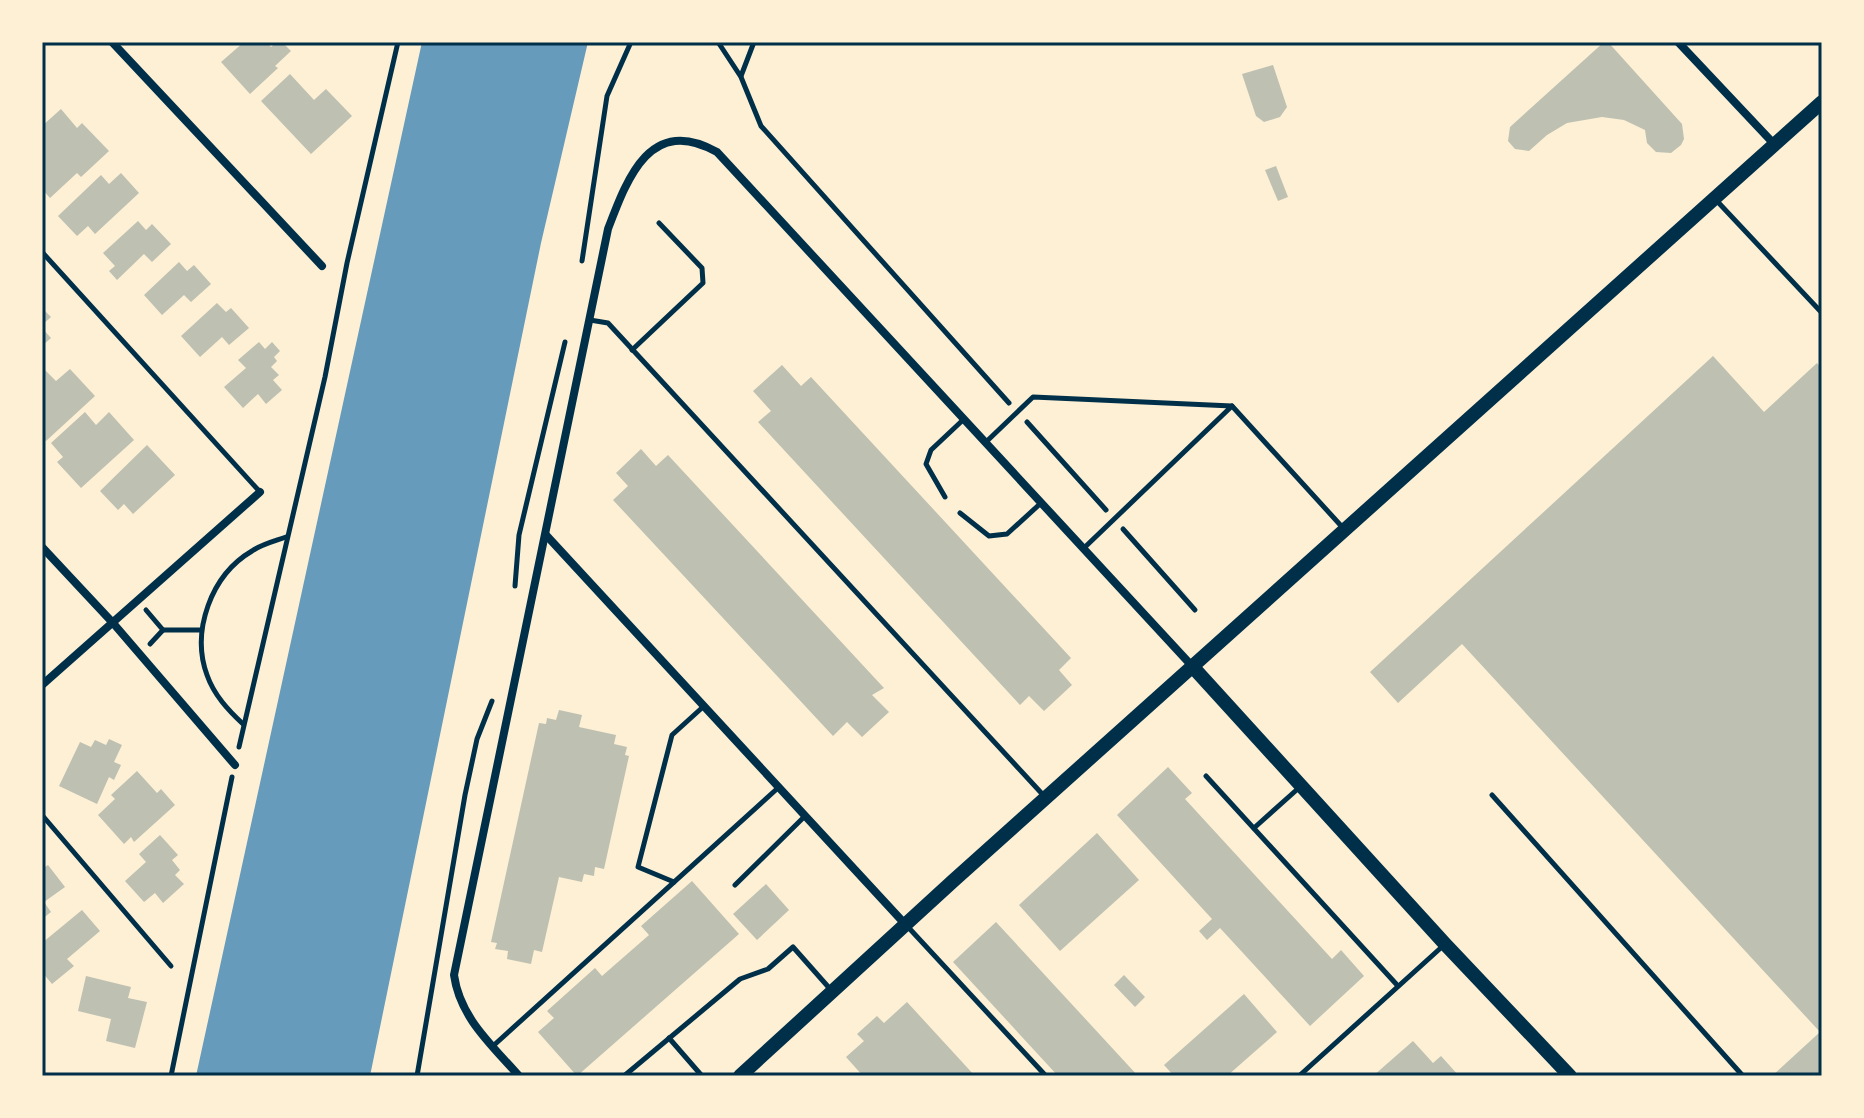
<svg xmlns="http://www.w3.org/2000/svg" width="1864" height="1118" viewBox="0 0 1864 1118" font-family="'Roboto Serif',serif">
<rect width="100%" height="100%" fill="#fdf0d5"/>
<path fill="#669bbc" d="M422,42H588L541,243L370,1076H196Z"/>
<g fill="#bec0b2">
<path d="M244,42L252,44L267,42L271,47L277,42H282L291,51L275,66L278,68L250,94L221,62Z"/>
<path d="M1604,42H1608L1682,124L1684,139L1681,145L1671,153L1656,152L1647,143L1645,130L1624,120L1602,117L1567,123L1547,135L1529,151L1515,149L1508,141L1510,127Z"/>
<path d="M1273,65L1287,107L1280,117L1264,122L1256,116L1242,74Z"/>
<path d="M290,74L314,100L326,89L352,116L311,154L261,101Z"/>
<path d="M61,109L77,128L82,123L109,151L81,177L77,173L50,198L42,189V126Z"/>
<path d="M1276,166L1288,197L1278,201L1265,170Z"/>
<path d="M121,173L139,193L95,234L88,226L77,236L58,216L101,175L109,184Z"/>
<path d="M138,221L146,230L152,224L171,244L152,262L144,254L117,280L109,271L115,266L103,253Z"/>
<path d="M179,262L187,271L194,265L211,284L191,302L184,295L162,315L144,295Z"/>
<path d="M217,303L226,312L231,308L249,328L229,345L222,337L200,357L181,336Z"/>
<path d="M42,308L51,317L42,325Z"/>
<path d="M42,328L51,338L42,346Z"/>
<path d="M259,342L265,349L272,342L280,351L274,357L277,361L271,367L279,375L273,380L282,390L266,404L258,394L243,408L224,387L246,368L238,360Z"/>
<path d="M1713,356L1764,412L1817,363L1822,369V1076H1772L1820,1032L1462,644L1398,703L1370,672Z"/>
<path d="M782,365L801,386L811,377L1071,658L1059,670L1072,685L1044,711L1029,696L1020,705L758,422L771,411L753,391Z"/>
<path d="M70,369L95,396L46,441L42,437V373L45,370L56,381Z"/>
<path d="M85,412L96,425L109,412L134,440L81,488L57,462L63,457L51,443Z"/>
<path d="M147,445L175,475L133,514L124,504L118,510L100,491Z"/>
<path d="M641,449L656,466L668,455L884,688L872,695L889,712L862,737L847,722L833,736L613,500L628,486L616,473Z"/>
<path d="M559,710L582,715L579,727L616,735L614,744L627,747L625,755L629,756L604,869L595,867L594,876L584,874L582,882L559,877L542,952L534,950L531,964L507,959L508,951L495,949L497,943L491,942L539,723L546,724L547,718L556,720Z"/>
<path d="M109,739L122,745L114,762L121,765L114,780L109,777L97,804L59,786L80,742L91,747L95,740L106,745Z"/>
<path d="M1168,767L1192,793L1185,799L1332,959L1341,950L1364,976L1310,1026L1220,928L1207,940L1199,931L1212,919L1117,815Z"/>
<path d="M137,771L157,793L161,789L175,805L134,842L131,837L124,844L98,815L115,799L111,795Z"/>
<path d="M1097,833L1139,880L1060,951L1019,905Z"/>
<path d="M160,835L178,855L172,860L180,870L175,875L184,884L163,903L155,893L144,902L125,881L146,862L139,854Z"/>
<path d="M48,865L65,887L44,902L51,912L42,919V869Z"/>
<path d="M692,881L739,934L577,1076L538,1032L554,1018L547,1011L595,968L602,976L649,935L641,926Z"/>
<path d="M766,884L789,910L757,940L733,914Z"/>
<path d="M82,910L100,931L67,959L74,966L52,984L42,972V943Z"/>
<path d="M996,922L1138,1076H1058L953,962Z"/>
<path d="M1124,975L1145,997L1135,1007L1114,985Z"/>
<path d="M86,976L131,987L128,998L147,1002L135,1048L106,1041L111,1019L78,1011Z"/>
<path d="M1244,994L1277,1032L1227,1076H1174L1164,1065Z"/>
<path d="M907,1002L975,1076H863L846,1057L864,1041L857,1034L877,1016L884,1023Z"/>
<path d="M1413,1041L1433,1063L1441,1056L1459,1076H1373Z"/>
</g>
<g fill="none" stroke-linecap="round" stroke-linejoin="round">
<g stroke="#003049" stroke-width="5">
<path d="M718,42L741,77L761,126L1009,403"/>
<path d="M726,42H738"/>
<path d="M741,76L754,42"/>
<path d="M582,261L607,96L631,42"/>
<path d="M1027,422L1106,510"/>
<path d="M1123,529L1195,610"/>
<path d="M515,586L519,535L565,342"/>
<path d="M146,610L163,630L150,644"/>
<path d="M163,630H201"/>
<path d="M243,724C228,710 214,695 207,675C191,631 211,575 252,551C262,544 275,541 286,537"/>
<path d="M239,747L325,377L347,263L398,42"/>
<path d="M171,1076L232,777"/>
<path d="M417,1076L465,795L477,739L492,701"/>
</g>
<g stroke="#003049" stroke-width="5">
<path d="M1716,200L1822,313"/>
<path d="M42,252L260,492"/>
<path d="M590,320L608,323L1045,797"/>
<path d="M632,350L703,283L702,268L659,223"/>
<path d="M1232,406L1344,529"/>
<path d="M986,442L1033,397L1232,406L1084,548"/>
<path d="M945,497L926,464L931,450L964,419"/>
<path d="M960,513L989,536L1007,534L1041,503"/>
<path d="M1206,776L1398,986"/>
<path d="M1492,795L1743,1076"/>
<path d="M42,815L171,966"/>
<path d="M1254,828L1301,786"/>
<path d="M674,882L638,867L672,735L704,706"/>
<path d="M735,885L805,816"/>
<path d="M908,927L1046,1076"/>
<path d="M669,1038L702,1076"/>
<path d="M493,1046L779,787"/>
<path d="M624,1076L740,979L768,969L793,947L831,990"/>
<path d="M1299,1076L1444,945"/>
</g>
<g stroke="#003049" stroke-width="8">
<path d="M112,42L322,266"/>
<path d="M1678,42L1775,145"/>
<path d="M546,535L905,924"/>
<path d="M42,547L113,623L235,765"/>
<path d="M42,685L260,492"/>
<path d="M519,1076C492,1045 460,1018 454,975L608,229C628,176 651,115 717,152L1192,666"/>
</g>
<g stroke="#003049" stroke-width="14">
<path d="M1192,666L1445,944L1570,1076"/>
<path d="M740,1076L953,881L1822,102"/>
</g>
</g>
<rect width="1864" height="1118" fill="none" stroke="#fdf0d5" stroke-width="88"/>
<rect x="44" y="44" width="1776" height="1030" fill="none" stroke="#003049" stroke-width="3"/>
</svg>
